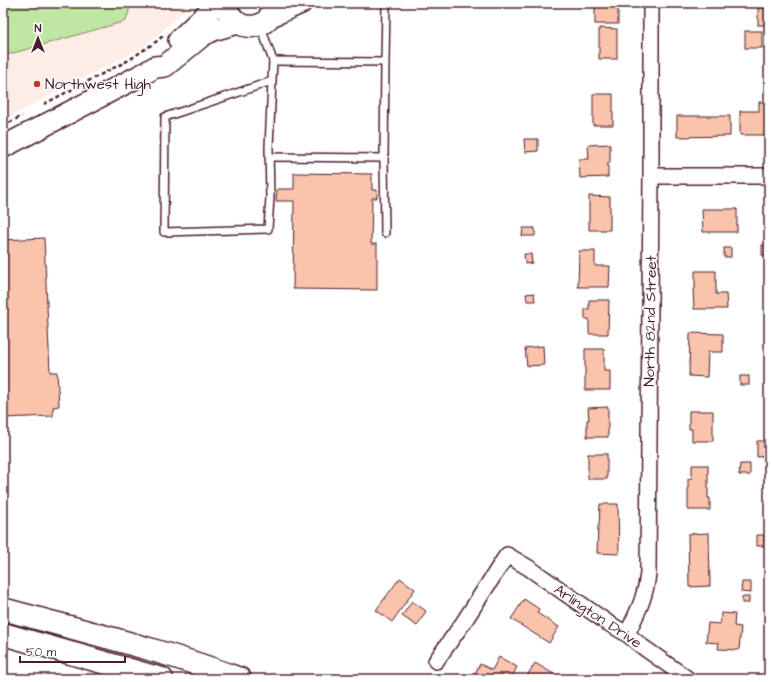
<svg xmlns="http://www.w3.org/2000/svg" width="772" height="682" viewBox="0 0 772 682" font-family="'Architects Daughter',sans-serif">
<rect width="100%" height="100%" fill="#fff"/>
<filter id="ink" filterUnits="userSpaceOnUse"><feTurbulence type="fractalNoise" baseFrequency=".025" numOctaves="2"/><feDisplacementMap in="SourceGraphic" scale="8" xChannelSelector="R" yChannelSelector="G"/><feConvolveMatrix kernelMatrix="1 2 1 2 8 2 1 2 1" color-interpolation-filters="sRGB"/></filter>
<g filter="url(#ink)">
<path fill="#fdede6" d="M3,3H190L182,13L160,33L140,49L3,120Z"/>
<path fill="#c0e7a2" stroke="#858366" d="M3,3H131L126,21L3,56Z"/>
<g fill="#f9c3ac" stroke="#4a1f2b">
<rect x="595" y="5" width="23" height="19"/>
<rect x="758" y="8" width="11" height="17"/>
<path d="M599,28L617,29V59H599Z"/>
<rect x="745" y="31" width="17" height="17"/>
<rect x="593" y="94" width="20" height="31"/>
<path d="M759,102H769V135H740V111H759Z"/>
<path d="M677,116H730V136L677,137Z"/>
<path d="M524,139H538V151L525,152Z"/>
<path d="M610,144V163H608V177L580,178L579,159H589L588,145Z"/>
<path d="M294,173L372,174V190H377V198H372L371,244H377V290L293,289L294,201H276L277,189H294Z"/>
<path d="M589,196L610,197V230H589Z"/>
<path d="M702,209H737V232H703Z"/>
<path d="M523,228H535V236H522Z"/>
<path d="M44,238L50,372H57L59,406L53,407V416L3,418V240Z"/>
<rect x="762" y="245" width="7" height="10"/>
<rect x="724" y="248" width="7" height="9"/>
<path d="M579,251H595V266H610L609,287H578Z"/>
<path d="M524,254H531L532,263L525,264Z"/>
<path d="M695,271H716V294H726L727,309H694L693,289H695Z"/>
<path d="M534,293L535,301H527L526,294Z"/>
<path d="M589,300H609L608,334H589V319H585V309H589Z"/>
<path d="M690,333L723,334V352H708L707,377L689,376Z"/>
<path d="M543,346L544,365L527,366L525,348Z"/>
<path d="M585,349H604V371H610V390H585Z"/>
<rect x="740" y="376" width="9" height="9"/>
<path d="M608,407V437H587V420H589L588,408Z"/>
<path d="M689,411H713V441H692V429H689Z"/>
<path d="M757,441H769V456L757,457Z"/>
<rect x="588" y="454" width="19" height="25"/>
<path d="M740,464H750V475H739Z"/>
<path d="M692,465H708V498H710V510H688V479L692,478Z"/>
<path d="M600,504H618L619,554L597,553L598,526H599Z"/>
<path d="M709,533L710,586L689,587L688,534Z"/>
<rect x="757" y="535" width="7" height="11"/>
<path d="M400,578L415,589L392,622L376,610Z"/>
<path d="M742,582H751V593L741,592Z"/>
<rect x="742" y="597" width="7" height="6"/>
<path d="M524,599L539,609L537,613L559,627L549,643L511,619Z"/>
<path d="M412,601L426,611L417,626L402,616Z"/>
<path d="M721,613L735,614L734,626L741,627L739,650L718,649L719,643L706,642L708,623L720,624Z"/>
<path d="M499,657L517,667L511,679H477L473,677L480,664L492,670Z"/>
<path d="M535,663L559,677L558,679H525Z"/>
</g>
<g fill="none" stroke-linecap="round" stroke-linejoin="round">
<g stroke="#4a1f2b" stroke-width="10">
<g id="lane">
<path d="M261,27L273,61L272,81L165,117L164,232L268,229L270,197L269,147L272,81"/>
<path d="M273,61L385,62L386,3"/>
<path d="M269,157L384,158L385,62"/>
<path d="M384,158L385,233"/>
</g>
</g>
<g stroke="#4a1f2b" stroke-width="18">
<g id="street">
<path d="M651,176H769"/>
<path d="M627,634C637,613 646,597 648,573L651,176V3"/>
<path d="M436,661L463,623L507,555L529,568L608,623L627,634L640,645L688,679"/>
</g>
</g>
<g stroke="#4a1f2b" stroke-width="24">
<g id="secondary">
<path d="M229,13C231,17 234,20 238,23C248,29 264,27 270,16C272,12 272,7 273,3"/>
<path d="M269,17L301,3"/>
<path d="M179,40L218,3"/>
<path d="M3,147L145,73L155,67L165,66L203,35L213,30L238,23"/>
</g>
</g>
<g stroke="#4a1f2b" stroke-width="25">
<g id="primary">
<path d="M3,609C82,631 163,650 240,679"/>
<path d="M3,634L162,679"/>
</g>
</g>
<g stroke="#4a1f2b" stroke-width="2.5" stroke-dasharray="4 3" stroke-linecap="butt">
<path d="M44,104L129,60L157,41L163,36"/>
<path d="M3,126L22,116"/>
</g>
<use href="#lane" stroke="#fff" stroke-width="7"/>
<use href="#street" stroke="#fff" stroke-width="15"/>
<use href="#secondary" stroke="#fff" stroke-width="21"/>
<use href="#primary" stroke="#fff" stroke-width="22"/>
</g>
</g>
<circle fill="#c8321e" stroke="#fff" stroke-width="1.5" cx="37" cy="84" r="4"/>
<g text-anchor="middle" stroke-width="3" stroke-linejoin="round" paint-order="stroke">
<g font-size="15" fill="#4a1f2b" stroke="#fff" text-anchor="start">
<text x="45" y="89">Northwest High</text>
</g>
<g font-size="15" fill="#4a1f2b" stroke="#fff">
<text transform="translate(650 321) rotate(-89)" y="5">North 82nd Street</text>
<text transform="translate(598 616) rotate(34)" y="5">Arlington Drive</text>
</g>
</g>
<rect width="772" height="682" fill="none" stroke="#fff" stroke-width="16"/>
<rect x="8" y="8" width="756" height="666" fill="none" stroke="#4a1f2b" stroke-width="1.5" filter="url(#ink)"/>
<g transform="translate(38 38)" stroke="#ffffff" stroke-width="3" paint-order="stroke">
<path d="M0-3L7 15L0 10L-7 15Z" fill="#4a1f2b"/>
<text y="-6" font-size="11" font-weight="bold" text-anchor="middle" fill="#4a1f2b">N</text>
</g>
<path d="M20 656v6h105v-6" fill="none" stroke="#4a1f2b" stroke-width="2"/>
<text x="26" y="656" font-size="12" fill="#4a1f2b" stroke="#ffffff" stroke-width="3" paint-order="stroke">50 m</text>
</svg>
